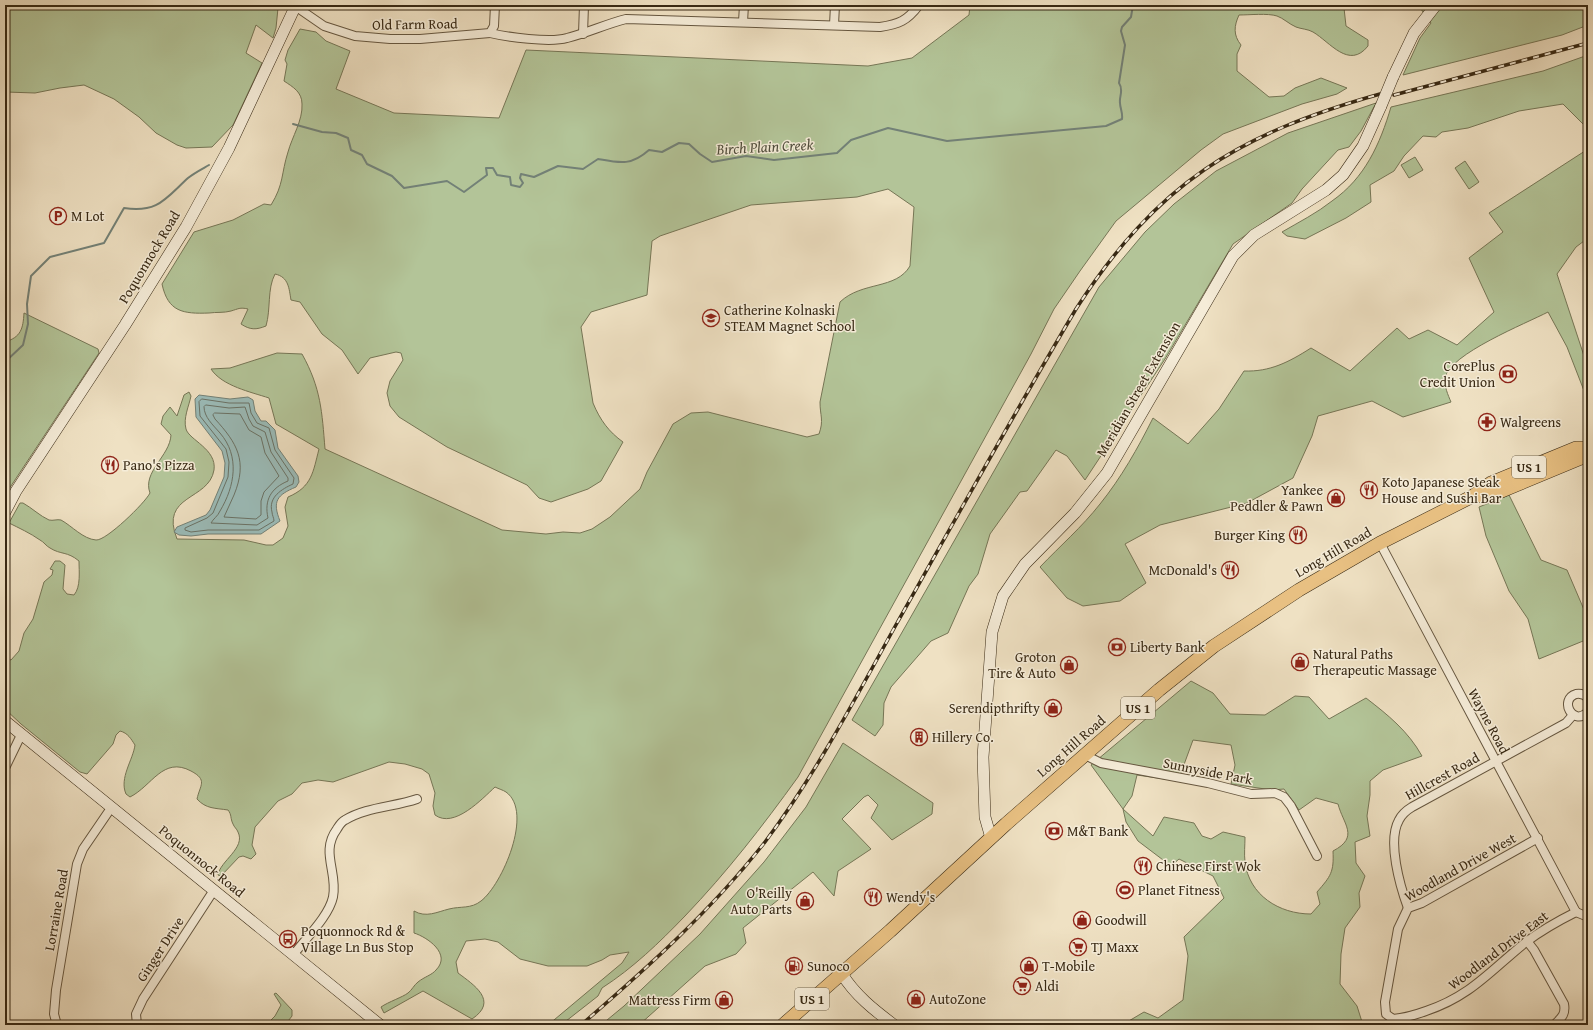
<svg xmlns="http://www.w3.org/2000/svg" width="1593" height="1030" viewBox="0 0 1593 1030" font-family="'Gentium Book Plus',serif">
<rect width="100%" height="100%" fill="#efe1c3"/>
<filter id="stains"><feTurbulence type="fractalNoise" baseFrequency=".005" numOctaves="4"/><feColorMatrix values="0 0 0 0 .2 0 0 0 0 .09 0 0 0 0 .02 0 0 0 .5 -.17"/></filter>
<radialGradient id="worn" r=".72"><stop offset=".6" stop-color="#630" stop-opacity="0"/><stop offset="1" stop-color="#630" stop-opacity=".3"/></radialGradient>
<g fill="#b3c498" stroke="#767656" fill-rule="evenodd">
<path d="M5,5H271L278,8L276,28L273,38L256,25L246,53L262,63L233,125L212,147L186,148L177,145L156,133L139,117L114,99L84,85L60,88L35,93L6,92L5,99Z"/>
<path d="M970,5H1347L1344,8L1346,26L1368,40V46C1349,70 1330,42 1313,32C1308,29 1301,29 1296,27C1289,24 1283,18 1277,16C1268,13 1249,15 1239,15C1234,26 1233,35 1241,45L1237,54V71L1269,97L1284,96L1295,88L1321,78L1347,88L1337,94L1302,104L1223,134L1201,150L1140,201L1116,221L1080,271L1054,309L1031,354L798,777C762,827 727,872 685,916C659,943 633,968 602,988L598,996L561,1025H548L622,963L629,952L610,955L602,960L587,966H548L520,959L498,942L485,939L466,941L456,962L458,973C474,985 499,1001 472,1019L423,991L384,1013L381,1007C388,1002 403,997 408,993C412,990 414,985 418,982C424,977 432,975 436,970C452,954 427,937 414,933V911C426,918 437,912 449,909C461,906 471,909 481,901C502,885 534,812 506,792C503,790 499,789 495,787C482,799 454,829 435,815L433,806L435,793L429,774L422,769L405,764L389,762L333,782L318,780L302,783L292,794L278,801L255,827L252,845L256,854L251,859L243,856L239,857L221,876L218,875C220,861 246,848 238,832C237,829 234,827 233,824C230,818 232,815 228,810C215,808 206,809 197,799C200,785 208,780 191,771C163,756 152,786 130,797L126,794C119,778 133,760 135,745C131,739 128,733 120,731L116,735L113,744L87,774L80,772L21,724L5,709V663L7,659L11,660L19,651L24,633L33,619L44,582L52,575L53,570L50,569L55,561H60L65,565L63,589L67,594L74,595C81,587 79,571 79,561C67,551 61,555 50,548C46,546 44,542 40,540C30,533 19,528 9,523L20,503H23C32,508 40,516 49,520C53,521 57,519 61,520C72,526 83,539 96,540C106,541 145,503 150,493C142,472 170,456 171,435L161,424L163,416L170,407L177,416L184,395L189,392L191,396C189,406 183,418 186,429C189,440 217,449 214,470C209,501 159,494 177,539L244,540L266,545H273L283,538L288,526L285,507L288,497C312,487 313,472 319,449L276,424L269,398C251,392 222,386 211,369L230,368L277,353L302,354C321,388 322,412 325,449L502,530L546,534L563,532L580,533L592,529L610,517L640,489L647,472L673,424L691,413L708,412L807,437L819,434C824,420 820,416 820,402L840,302C862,281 896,290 910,266L914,207L888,189L857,197L751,205L660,236L652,241L647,295L591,312L581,327L593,403C600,420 609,432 623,442L601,481L588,489L551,502L539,498L527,485L447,447L399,417L390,406L387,393L390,381L403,360L401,353L396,352L370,358L358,374L342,350L322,334L300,302L291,300C289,289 289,277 275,274C267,289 271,309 266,326C256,330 250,330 241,324L248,309C240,307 238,309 231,311C224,313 216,312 209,313C183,314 168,312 162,284L194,232L233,220L264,204L271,205C284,184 281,174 288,152C292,137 303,120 302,104C302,92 293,87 284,81L287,64L285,60L288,50L300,29L316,32L326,41L350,51L336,89L394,113L499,118L526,50L868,66L912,58L969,15Z"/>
<path d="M1418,5H1588V25L1562,35L1403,75L1420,38L1431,23Z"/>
<path d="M1588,55V122L1584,125L1563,104L1519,111L1468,128L1442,132L1436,137L1423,136L1404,156L1394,171L1370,185L1371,202L1346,218L1305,239L1287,236L1282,232C1299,222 1317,213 1332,201C1365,178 1380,144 1391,107L1543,71Z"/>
<path d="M1376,103L1361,131L1349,147L1338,150L1302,189L1292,203L1233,244L1165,359L1085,480L1067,456L1056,450L1027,491L1020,492L990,534L978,574L969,586L948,633L931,641L891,687L884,703L883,725L875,736L852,720L1099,287L1145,232L1174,204L1216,171L1288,133Z"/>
<path d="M1588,149V238L1576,247L1557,274L1588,368V401L1567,347L1548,312C1527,323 1449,354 1445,378C1444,386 1448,395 1451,402L1403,417L1372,401L1318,416L1312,436L1293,478L1247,503L1160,525L1125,544L1146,583L1120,601L1083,606L1067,598L1040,567C1060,546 1082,527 1100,504C1121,478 1138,448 1153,418L1188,444L1219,409L1244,371C1270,372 1289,362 1311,348L1350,371L1397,328L1409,339L1428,330L1457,345L1494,312L1469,258L1503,232L1489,213Z"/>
<path d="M1415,157L1423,170L1409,178L1401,165Z"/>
<path d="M1465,161L1479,182L1469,189L1455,168Z"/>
<path d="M24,313L98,349L99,353L5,495V342C21,337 23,329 24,313Z"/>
<path d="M1509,495L1541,560L1567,570L1588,619V639L1539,659L1528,619L1509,591L1486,536L1479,507Z"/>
<path d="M1191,681L1213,693L1230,714L1265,715L1295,696L1309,697L1329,719L1366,698C1388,715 1408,731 1422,756L1383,770L1370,781V795L1367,816L1370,836L1355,842L1356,863L1365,876L1359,893L1360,907L1345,928L1341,954L1340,984L1357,1006L1363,1025H1122L1144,1012L1158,1018L1183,1000L1188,956L1184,937L1224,898L1213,876L1179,859L1171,866L1138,841L1126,822L1123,809L1091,765ZM1193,740L1231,745L1235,765L1231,784L1272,790L1284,789L1299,810L1316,798L1338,804C1343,824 1360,837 1333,851C1334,872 1331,876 1317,892L1320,904L1311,914C1279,914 1249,895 1245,862C1244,854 1245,845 1245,837L1223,832L1211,839L1202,836L1194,823L1164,817L1153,836L1123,809L1132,796L1137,775L1178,781Z"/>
<path d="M843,743L933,803L932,814L892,840L871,818L878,805L868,795L864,797L842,819L871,849L838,871L834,896L813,872L743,928L746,943L736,954L705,966L639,1025H601L624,1006L700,934L764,862L806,807Z"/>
<path d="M276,993L292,1010V1016L285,1025H266L275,1016L281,1005L274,994Z"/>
</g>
<path fill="#9bbcb9" stroke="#738177" d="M199,395L230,399L248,397L253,400L255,411L261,421H266L275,430L278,448L298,476L299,482L296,487C277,495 272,501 280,521L261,534H208L191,536L179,535L174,532L177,527L206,515L210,510L224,477L225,463L222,451L196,417L195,399Z"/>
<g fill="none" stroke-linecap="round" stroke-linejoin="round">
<g stroke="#6a7266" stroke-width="1">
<path d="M202,399L229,403H249L251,413L257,423L269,428L275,450L294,478L293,484C282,489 268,497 272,512C272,515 274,518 274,521L259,530H208L191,532L185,530V528L207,518L213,513L228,477L229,462L226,449L200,416L199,402Z"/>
<path d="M206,405L229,408L245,407L249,419L253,426L265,432L271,452L288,478V481C271,488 264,500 268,518L257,525L211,523C213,519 218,516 220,511C235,486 240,456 220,433C213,425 204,417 204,407Z"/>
<path d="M215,413L240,414L249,430L261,437L265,453L279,476L264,492L261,501V515L256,519L224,517C227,510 231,502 234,495C248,461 237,443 215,419L213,415Z"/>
</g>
<g stroke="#738177" stroke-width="2">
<path d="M293,124L322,132L336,133L348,138L351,150L362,155L367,164L392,176L404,188L447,181L464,192L487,175L486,168H493L497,175L510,177L511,185L520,187L523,183L520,178L521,174L534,177L558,166L583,169L598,159C620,163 631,166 649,150L662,152L679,143L689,144L700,154L712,162L746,156L774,160L837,153L851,140L888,128L947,141L1106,126L1122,119C1123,113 1120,108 1120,103C1119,96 1124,90 1119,83L1125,45L1121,31L1122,27L1131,17L1133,5"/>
<path d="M5,362L23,345L28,324L27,304L31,276L50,257L104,243L124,208C158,213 165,199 188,178C194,173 202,169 209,165"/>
</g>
<g stroke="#665740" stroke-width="10">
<g id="street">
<path d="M295,6L324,26L355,36L390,39H420L490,33L494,26L495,5"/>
<path d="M743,22L744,5"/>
<path d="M834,25L835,5"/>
<path d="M490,33C507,37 550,43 567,38C587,33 606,24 626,19L880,27C899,24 907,21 919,5"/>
<path d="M583,34L584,5"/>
<path d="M1380,543L1576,912"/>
<path d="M1588,698C1585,695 1581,693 1576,694C1559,699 1572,727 1588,712"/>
<path d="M1085,755L1101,763L1208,783L1251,794L1275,793L1284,797L1291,806L1317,856"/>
<path d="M5,768L21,735"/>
<path d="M1538,838L1422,903L1408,908L1398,929L1385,1002L1386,1014L1393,1019C1405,1018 1415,1015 1426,1011C1471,996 1491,970 1526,942C1542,930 1558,921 1576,912"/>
<path d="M1408,908C1400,886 1387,841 1399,820C1402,814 1407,810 1412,807L1566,723L1573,715"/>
<path d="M1576,912L1588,917"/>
<path d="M1527,941L1534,950L1564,1004C1566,1015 1561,1018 1554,1025"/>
<path d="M294,954C306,938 329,916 333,897C338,872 320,852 337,829C339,826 341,822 345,820C366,807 394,807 417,799"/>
<path d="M57,1025L54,1014L56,990L77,864L83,849L111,808"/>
<path d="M137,1025L136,1014L143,999L214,890"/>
</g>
</g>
<g stroke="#382914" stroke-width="12">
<g id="secondary">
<path d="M1393,77L1414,33L1436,5"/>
<path d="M5,512L16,491L125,325L186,227L229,148L296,5"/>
<path d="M5,721L380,1025"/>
<path d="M991,838L985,817L983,757L992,632L1003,596L1025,564L1075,513L1107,473L1233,256L1254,235L1326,190L1343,175L1363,146L1381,106"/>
<path d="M842,974C855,995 874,1010 894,1025"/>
</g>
</g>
<g stroke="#382914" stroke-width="14">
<g id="primary">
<path d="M1473,496L1492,495L1581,458L1588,451"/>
<path d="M783,1025L890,931L1006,824L1159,690L1214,646L1299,590L1380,543L1473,496L1491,483L1576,448H1588"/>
</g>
</g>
<use href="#street" stroke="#f5ecd8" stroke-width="8"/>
<use href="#secondary" stroke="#f5ecd8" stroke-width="11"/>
<use href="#primary" stroke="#e8c082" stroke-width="13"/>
<g stroke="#382914" stroke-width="3.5">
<g id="rail">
<path d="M1394,95L1588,43"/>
<path d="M581,1025C647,968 711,911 765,842C816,774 856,697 897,623C956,518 1015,412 1076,309C1157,183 1238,134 1380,94"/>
</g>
</g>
<use href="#rail" stroke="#f5ecd8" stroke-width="2" stroke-dasharray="6" stroke-linecap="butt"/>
<g stroke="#382914" stroke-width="12" stroke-linecap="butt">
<path id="secondary-bridge" d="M1381,106L1393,77"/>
</g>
<use href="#secondary-bridge" stroke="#f5ecd8" stroke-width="11"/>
</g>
<defs>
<g id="parking-ring" transform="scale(0.9)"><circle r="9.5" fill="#f5ecd8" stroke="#8f2418" stroke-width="1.5"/><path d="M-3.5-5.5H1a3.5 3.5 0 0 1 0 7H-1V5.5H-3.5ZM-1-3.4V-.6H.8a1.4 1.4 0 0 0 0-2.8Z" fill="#8f2418"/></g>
<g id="school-ring" transform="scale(0.9)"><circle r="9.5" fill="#f5ecd8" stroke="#8f2418" stroke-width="1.5"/><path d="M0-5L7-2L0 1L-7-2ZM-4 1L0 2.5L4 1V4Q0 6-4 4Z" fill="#8f2418"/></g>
<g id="bank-ring" transform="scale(0.9)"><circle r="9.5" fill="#f5ecd8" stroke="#8f2418" stroke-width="1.5"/><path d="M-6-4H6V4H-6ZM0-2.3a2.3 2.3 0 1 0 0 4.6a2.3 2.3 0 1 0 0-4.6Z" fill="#8f2418"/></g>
<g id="pharmacy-ring" transform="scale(0.9)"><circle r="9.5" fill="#f5ecd8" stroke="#8f2418" stroke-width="1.5"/><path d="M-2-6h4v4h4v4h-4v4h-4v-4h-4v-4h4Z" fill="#8f2418"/></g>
<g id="restaurant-ring" transform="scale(0.9)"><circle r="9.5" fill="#f5ecd8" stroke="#8f2418" stroke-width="1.5"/><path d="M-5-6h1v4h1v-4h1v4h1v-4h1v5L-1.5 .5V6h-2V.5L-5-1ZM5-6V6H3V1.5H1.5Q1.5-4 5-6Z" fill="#8f2418"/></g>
<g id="shop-ring" transform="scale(0.9)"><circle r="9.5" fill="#f5ecd8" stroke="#8f2418" stroke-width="1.5"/><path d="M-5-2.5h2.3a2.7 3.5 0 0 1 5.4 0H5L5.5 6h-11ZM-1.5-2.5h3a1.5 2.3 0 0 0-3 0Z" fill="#8f2418"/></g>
<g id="building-ring" transform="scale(0.9)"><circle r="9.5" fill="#f5ecd8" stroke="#8f2418" stroke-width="1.5"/><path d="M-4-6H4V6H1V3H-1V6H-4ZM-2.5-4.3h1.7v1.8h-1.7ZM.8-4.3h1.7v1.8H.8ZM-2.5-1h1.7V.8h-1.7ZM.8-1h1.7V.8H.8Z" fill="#8f2418"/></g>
<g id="stadium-ring" transform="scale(0.9)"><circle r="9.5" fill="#f5ecd8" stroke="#8f2418" stroke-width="1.5"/><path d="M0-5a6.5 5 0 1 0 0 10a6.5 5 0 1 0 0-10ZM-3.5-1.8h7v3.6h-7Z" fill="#8f2418"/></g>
<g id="bus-ring" transform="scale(0.9)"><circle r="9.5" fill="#f5ecd8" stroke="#8f2418" stroke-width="1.5"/><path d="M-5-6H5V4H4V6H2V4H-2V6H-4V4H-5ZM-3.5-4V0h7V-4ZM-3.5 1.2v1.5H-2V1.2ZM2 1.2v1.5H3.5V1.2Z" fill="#8f2418"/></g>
<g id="supermarket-ring" transform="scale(0.9)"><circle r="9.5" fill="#f5ecd8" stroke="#8f2418" stroke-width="1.5"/><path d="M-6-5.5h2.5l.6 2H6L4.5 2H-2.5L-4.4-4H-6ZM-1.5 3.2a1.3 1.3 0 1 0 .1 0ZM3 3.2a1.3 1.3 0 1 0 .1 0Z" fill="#8f2418"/></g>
<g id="fuel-ring" transform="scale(0.9)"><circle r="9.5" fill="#f5ecd8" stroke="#8f2418" stroke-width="1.5"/><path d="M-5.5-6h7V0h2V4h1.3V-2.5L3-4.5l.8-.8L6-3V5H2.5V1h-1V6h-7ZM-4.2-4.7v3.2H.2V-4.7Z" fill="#8f2418"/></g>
</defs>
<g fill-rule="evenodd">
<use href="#parking-ring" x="58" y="216"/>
<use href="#school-ring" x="711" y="318"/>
<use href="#bank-ring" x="1508" y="374"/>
<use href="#pharmacy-ring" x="1487" y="422"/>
<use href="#restaurant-ring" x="110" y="465"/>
<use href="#restaurant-ring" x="1369" y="490"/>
<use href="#shop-ring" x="1336" y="498"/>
<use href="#restaurant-ring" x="1298" y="535"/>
<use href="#restaurant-ring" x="1230" y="570"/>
<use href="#bank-ring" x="1117" y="647"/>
<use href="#shop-ring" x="1300" y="662"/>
<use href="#shop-ring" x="1069" y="665"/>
<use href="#shop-ring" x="1053" y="708"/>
<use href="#building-ring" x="919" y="737"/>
<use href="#bank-ring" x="1054" y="831"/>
<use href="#restaurant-ring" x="1143" y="866"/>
<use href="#stadium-ring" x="1125" y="890"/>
<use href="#restaurant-ring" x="873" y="897"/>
<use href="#shop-ring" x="805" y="901"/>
<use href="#shop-ring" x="1082" y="920"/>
<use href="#bus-ring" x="288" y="939"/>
<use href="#supermarket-ring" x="1078" y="947"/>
<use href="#fuel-ring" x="794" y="966"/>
<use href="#shop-ring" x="1029" y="966"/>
<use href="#supermarket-ring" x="1022" y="986"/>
<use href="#shop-ring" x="916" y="999"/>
<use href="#shop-ring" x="724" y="1000"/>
</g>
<g text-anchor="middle" stroke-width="3" stroke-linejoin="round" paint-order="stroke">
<g fill="#f5ecd8" stroke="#71644f" stroke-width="1">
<rect x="1512" y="456" width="34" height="22" rx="3"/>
<rect x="1121" y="697" width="34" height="22" rx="3"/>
<rect x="795" y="988" width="34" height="22" rx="3"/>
</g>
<g font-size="13" font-weight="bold" fill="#382914">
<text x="1529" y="472">US 1</text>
<text x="1138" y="713">US 1</text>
<text x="812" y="1004">US 1</text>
</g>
<g font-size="14" fill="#382914" stroke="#f5ecd8">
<text transform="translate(415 24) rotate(-1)" y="5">Old Farm Road</text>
<text transform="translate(149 257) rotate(-59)" y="5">Poquonnock Road</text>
<text transform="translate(1138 389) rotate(-60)" y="5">Meridian Street Extension</text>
<text transform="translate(1333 552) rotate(-30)" y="5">Long Hill Road</text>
<text transform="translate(1489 721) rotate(62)" y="5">Wayne Road</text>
<text transform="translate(1071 746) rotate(-41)" y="5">Long Hill Road</text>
<text transform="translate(1208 771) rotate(11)" y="5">Sunnyside Park</text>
<text transform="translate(1442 776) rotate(-29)" y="5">Hillcrest Road</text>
<text transform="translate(202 861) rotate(39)" y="5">Poquonnock Road</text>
<text transform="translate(1460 867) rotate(-29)" y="5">Woodland Drive West</text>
<text transform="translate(56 910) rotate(-80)" y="5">Lorraine Road</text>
<text transform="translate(160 949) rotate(-57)" y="5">Ginger Drive</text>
<text transform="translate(1498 950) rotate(-37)" y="5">Woodland Drive East</text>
</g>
<g font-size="14" fill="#382914" stroke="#f5ecd8" text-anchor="start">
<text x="71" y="221">M Lot</text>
<text x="724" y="315">Catherine Kolnaski<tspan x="724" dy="16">STEAM Magnet School</tspan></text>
<text x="1495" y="371" text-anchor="end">CorePlus<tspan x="1495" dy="16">Credit Union</tspan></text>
<text x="1500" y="427">Walgreens</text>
<text x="123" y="470">Pano's Pizza</text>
<text x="1382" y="487">Koto Japanese Steak<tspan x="1382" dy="16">House and Sushi Bar</tspan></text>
<text x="1323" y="495" text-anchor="end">Yankee<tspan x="1323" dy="16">Peddler &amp; Pawn</tspan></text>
<text x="1285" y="540" text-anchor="end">Burger King</text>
<text x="1217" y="575" text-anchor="end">McDonald's</text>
<text x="1130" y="652">Liberty Bank</text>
<text x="1313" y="659">Natural Paths<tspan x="1313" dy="16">Therapeutic Massage</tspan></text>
<text x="1056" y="662" text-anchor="end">Groton<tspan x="1056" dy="16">Tire &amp; Auto</tspan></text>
<text x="1040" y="713" text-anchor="end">Serendipthrifty</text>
<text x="932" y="742">Hillery Co.</text>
<text x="1067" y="836">M&amp;T Bank</text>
<text x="1156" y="871">Chinese First Wok</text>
<text x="1138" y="895">Planet Fitness</text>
<text x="792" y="898" text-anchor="end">O'Reilly<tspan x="792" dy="16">Auto Parts</tspan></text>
<text x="886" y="902">Wendy's</text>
<text x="1095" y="925">Goodwill</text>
<text x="301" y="936">Poquonnock Rd &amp;<tspan x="301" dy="16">Village Ln Bus Stop</tspan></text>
<text x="1091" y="952">TJ Maxx</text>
<text x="807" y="971">Sunoco</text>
<text x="1042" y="971">T-Mobile</text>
<text x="1035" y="991">Aldi</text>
<text x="929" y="1004">AutoZone</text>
<text x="711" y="1005" text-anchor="end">Mattress Firm</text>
</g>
<g font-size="15" font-style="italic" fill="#514e3d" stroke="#f5ecd8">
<text transform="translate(765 147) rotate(-3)" y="5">Birch Plain Creek</text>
</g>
</g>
<rect width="1593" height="1030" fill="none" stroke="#efe1c3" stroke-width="20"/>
<rect x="6" y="6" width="1581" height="1018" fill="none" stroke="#382914" stroke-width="2"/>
<rect x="10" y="10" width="1573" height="1010" fill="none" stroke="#382914"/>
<rect width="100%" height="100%" filter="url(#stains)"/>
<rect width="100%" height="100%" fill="url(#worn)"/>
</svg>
